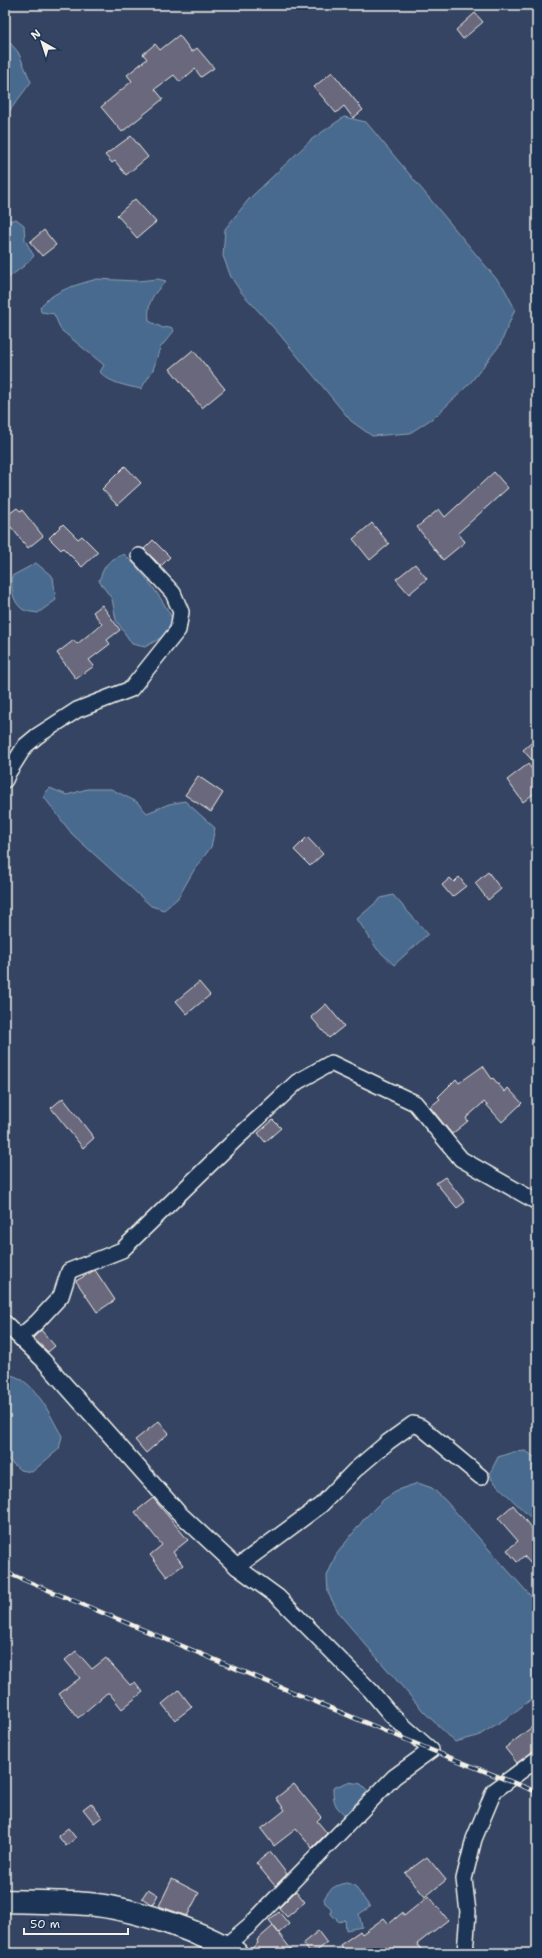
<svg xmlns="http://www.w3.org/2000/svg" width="542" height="1958" viewBox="0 0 542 1958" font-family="'Shantell Sans',sans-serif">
<rect width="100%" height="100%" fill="#344462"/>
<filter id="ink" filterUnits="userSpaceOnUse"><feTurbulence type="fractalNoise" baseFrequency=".025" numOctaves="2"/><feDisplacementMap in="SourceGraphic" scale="8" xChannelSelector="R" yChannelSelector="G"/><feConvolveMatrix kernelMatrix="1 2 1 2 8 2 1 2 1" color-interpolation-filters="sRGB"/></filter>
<g filter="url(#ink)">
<g fill="#496a8f" stroke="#8da0b3">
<path d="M5,37L18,52L31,82L5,117Z"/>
<path d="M344,117L366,122L504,288L515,309L500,345L471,382L436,416L410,433L372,436L351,421L280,335L241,292L231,277L223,256L225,229L249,199L312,139Z"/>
<path d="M16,219L24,225L25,240L34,256L24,266L5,280V222Z"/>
<path d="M97,279L137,281L158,279L166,281C153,295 147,300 149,321L163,328L171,327L174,331L160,348L153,370L141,389C127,386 109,383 100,372L104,365L61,330L54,314L41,312L40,307C54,290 76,285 97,279Z"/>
<path d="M124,554C144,573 160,595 173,620L164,636L145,647L132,644L116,620L112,599L99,581C105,564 107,561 124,554Z"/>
<path d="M36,563L53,577L56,600L38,613C33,612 26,612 22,609C12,601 11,587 12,576Z"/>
<path d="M50,788L67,795L87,789H111L137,802L147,813L169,804L185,801L215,828L211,847L194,870L178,898L164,910L151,906L72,834L44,797L46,792Z"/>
<path d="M393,895L428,934L394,965L377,949L357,919L381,898Z"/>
<path d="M5,1374C34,1376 49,1414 62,1436L59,1449L32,1472L20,1470L5,1457Z"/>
<path d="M526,1451L537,1459V1524L492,1480L490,1473L498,1457L513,1452Z"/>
<path d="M418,1483L432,1488L445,1500L537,1603V1695L508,1717L478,1736L455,1742L424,1712L340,1615L328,1593L327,1576L336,1555L364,1519L383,1500L400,1489Z"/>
<path d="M348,1782L361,1784L373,1796L349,1818C336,1808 333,1805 333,1788Z"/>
<path d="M346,1883L354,1885L370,1907L359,1914L362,1927L346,1930L345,1920L339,1922L331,1914V1908L325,1903L324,1899C329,1889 335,1885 346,1883Z"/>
</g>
<g fill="#6a687d" stroke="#f4f1e8">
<path d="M475,13L483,22L463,39L456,30Z"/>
<path d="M179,35L192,52L197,48L214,68L201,77L195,69L180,82L174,75L155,89L163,99L122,132L101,107L132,81L127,75L147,59L143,54L155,44L160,50Z"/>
<path d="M332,72L363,110L353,118L344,106L336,113L314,87Z"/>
<path d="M131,136L148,157L126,175L115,161L112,163L105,155Z"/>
<path d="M135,199L156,222L137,238L117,215Z"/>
<path d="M44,230L56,245L42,256L30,242Z"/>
<path d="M193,350L225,389L202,408L170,369Z"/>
<path d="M125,466L141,483L117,505L102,489Z"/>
<path d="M494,472L508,488L458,533L465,542L443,560L417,527L439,509L445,517Z"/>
<path d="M17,508L20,511L22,510L43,536L28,548L11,527L5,532V517Z"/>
<path d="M372,523L389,544L370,560L353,539Z"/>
<path d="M63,524L78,539L82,536L98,552L82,567L63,548L61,550L49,538Z"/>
<path d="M153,540L170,557L161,566L144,549Z"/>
<path d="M415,564L427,579L409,594L396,579Z"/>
<path d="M102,605L120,630L107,640L110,644L89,660L94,666L76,679L57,653L74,640L77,644L102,624L93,612Z"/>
<path d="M537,738V766L523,750Z"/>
<path d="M528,764L537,776V791L523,802L507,780Z"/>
<path d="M198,776L223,793L211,812L185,795Z"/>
<path d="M307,837L323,854L310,866L294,850Z"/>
<path d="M488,872L501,889L488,900L475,883Z"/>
<path d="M459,877L466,886L452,897L442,885L450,878L454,882Z"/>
<path d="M199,982L210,995L187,1014L176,1001Z"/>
<path d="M326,1004L344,1026L329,1038L311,1017Z"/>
<path d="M483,1066L492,1079L493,1078L505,1092L508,1088L522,1103L502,1122L484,1102L466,1118L468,1121L452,1134L430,1107L440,1099L438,1097L456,1079L459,1083Z"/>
<path d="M63,1098L94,1138L83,1148L51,1108Z"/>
<path d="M273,1120L281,1128L265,1142L258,1133Z"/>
<path d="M445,1177L465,1202L457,1208L436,1183Z"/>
<path d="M95,1270L115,1300L97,1312L76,1281Z"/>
<path d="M41,1330L55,1346L48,1352L33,1338Z"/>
<path d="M159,1421L169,1433L146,1453L135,1440Z"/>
<path d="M153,1498L188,1540L173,1552L183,1565L167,1577L150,1555L162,1545L135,1512Z"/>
<path d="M513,1505L537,1535V1571L524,1556L517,1562L507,1550L518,1541L498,1518Z"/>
<path d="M76,1651L92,1669L106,1658L130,1685L135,1682L143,1692L122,1709L109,1693H107L78,1718L59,1694L80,1678L65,1660Z"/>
<path d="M179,1690L192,1707L175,1720L162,1704Z"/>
<path d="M532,1727L537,1733V1750L532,1752L517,1763L505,1748Z"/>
<path d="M294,1784L321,1817L317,1821L327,1833L312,1848L296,1829L274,1846L261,1829L285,1810L276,1798Z"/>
<path d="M91,1803L102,1817L94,1823L83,1809Z"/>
<path d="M68,1828L76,1838L66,1846L58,1836Z"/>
<path d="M270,1852L287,1874L275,1886L256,1863Z"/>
<path d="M427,1857L446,1880L425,1897L405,1873Z"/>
<path d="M172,1879L199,1893L187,1916L159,1906Z"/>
<path d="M148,1889L158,1895L152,1905L142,1898Z"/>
<path d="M296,1891L305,1902L287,1917L279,1908Z"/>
<path d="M429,1896L448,1920L417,1944L424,1953H346L340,1945L360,1931L362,1934L384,1918L389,1924L402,1913L404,1916Z"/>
<path d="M279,1912L289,1924L279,1933L269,1920Z"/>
<path d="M273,1926L294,1953H248V1951L258,1943L257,1940Z"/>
<path d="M318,1931L327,1943L314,1953H310L303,1943Z"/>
</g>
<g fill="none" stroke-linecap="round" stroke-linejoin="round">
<g stroke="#f4f1e8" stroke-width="18">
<g id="street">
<path d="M5,780L8,773L25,746L37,736L77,710L131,689L178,630L181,612L173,593L139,556"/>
<path d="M5,1323L43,1360L178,1512L237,1567L278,1597L371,1691L391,1715L431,1750L394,1777L250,1925L230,1942L221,1944"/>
<path d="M20,1337L37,1322L61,1296L69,1271L122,1250L235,1140L297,1082L331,1063L415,1103L461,1159L537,1202"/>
<path d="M237,1567L321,1505L355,1470L388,1442L413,1424L421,1427L481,1477"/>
<path d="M465,1953L468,1912L464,1879L474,1839L494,1791L537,1759"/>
</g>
</g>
<g stroke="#f4f1e8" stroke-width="25">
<path id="secondary" d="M5,1901C33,1902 60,1902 88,1904C132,1908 198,1930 236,1953"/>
</g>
<use href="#street" stroke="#1d3557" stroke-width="15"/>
<use href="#secondary" stroke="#1d3557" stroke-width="22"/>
<g stroke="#f4f1e8" stroke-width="4.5">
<path id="rail" d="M5,1572L431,1750L537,1792"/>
</g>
<use href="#rail" stroke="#1d3557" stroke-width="3" stroke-dasharray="9" stroke-linecap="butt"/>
</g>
</g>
<rect width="542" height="1958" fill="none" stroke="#1d3557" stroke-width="20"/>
<rect x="10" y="10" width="522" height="1938" fill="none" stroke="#f4f1e8" stroke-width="1.5" filter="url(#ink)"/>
<g transform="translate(42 42) rotate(321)" stroke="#1d3557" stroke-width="3" paint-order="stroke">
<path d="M0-3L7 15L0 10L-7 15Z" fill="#f4f1e8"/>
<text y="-6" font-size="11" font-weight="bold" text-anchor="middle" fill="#f4f1e8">N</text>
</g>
<path d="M24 1928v6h104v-6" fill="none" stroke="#f4f1e8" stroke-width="2"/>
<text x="30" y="1928" font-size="12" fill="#f4f1e8" stroke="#1d3557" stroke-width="3" paint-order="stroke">50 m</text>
</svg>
